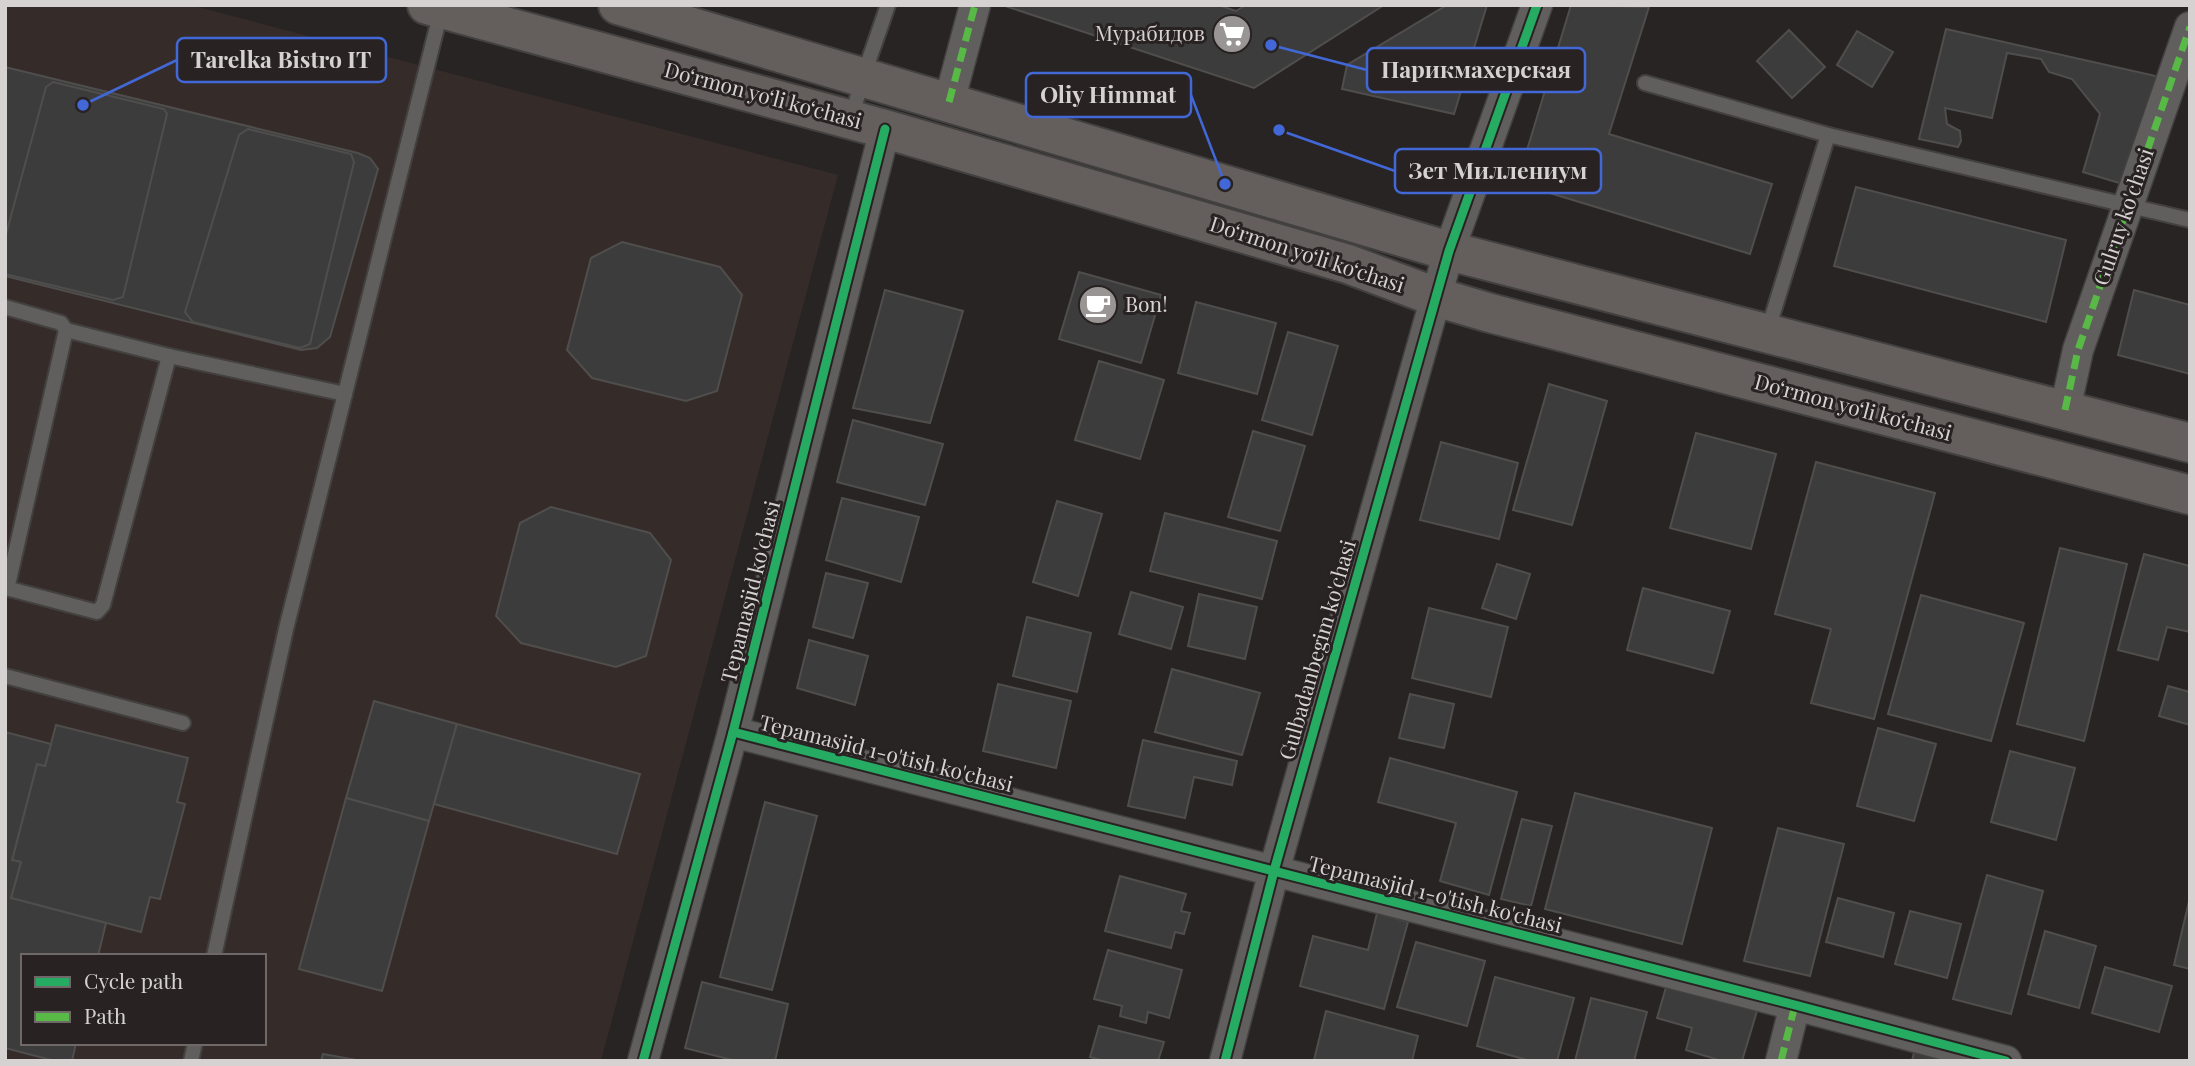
<svg xmlns="http://www.w3.org/2000/svg" width="2195" height="1066" viewBox="0 0 2195 1066" font-family="'Playfair Display',serif">
<rect width="100%" height="100%" fill="#272423"/>
<path fill="#352b29" fill-rule="evenodd" d="M5,5H190L838,175L601,1061H5ZM23,956H264V1043H23Z"/>
<g fill="#3d3c3c" stroke="#4f4e4d" stroke-width="2">
<path d="M1002,5H1218L1236,11L1246,5H1384L1254,88Z"/>
<path d="M1447,5H1487L1454,114L1342,89L1347,65Z"/>
<path d="M1571,5L1649,7L1609,134L1772,184L1750,254L1517,183Z"/>
<path d="M1946,29L2160,77L2126,185L2083,172L2100,114L2072,79L2049,72L2041,59L2007,53L1992,118L1945,108L1947,124L1960,131L1961,141L1958,147L1919,139Z"/>
<path d="M1789,30L1825,67L1792,98L1757,61Z"/>
<path d="M1857,31L1893,52L1872,87L1837,65Z"/>
<path d="M5,67L358,153L370,158L378,169L330,337L317,348L301,350L5,276Z"/>
<path d="M53,82L164,109L167,114L123,297L113,300L5,274V238L46,87Z"/>
<path d="M248,129L351,154L354,162L310,344L300,348L193,322L185,312L239,135Z"/>
<path d="M1856,187L2066,240L2046,322L1834,266Z"/>
<path d="M622,242L720,267L742,295L717,391L686,401L592,378L567,350L591,258Z"/>
<path d="M1079,272L1161,295L1141,363L1059,339Z"/>
<path d="M885,290L963,311L930,423L853,408Z"/>
<path d="M2134,290L2190,305V374L2118,355Z"/>
<path d="M1196,302L1276,323L1257,394L1178,373Z"/>
<path d="M1288,332L1338,346L1312,435L1262,420Z"/>
<path d="M1099,361L1164,380L1140,459L1075,440Z"/>
<path d="M1549,384L1607,401L1572,525L1513,510Z"/>
<path d="M853,420L943,444L925,505L837,482Z"/>
<path d="M1253,431L1305,446L1280,531L1228,517Z"/>
<path d="M1696,433L1776,454L1751,549L1670,528Z"/>
<path d="M1441,442L1518,463L1499,539L1420,520Z"/>
<path d="M1816,462L1935,493L1874,719L1811,703L1831,629L1775,614Z"/>
<path d="M842,498L919,517L901,582L826,560Z"/>
<path d="M1057,501L1102,514L1078,596L1033,582Z"/>
<path d="M551,507L650,533L671,560L646,656L616,667L521,643L496,616L520,523Z"/>
<path d="M1165,513L1277,541L1262,599L1150,571Z"/>
<path d="M2060,548L2127,564L2084,741L2017,724Z"/>
<path d="M2144,554L2190,566V632L2167,627L2158,660L2118,650Z"/>
<path d="M1497,564L1530,574L1516,619L1482,608Z"/>
<path d="M826,573L868,583L853,638L813,627Z"/>
<path d="M1643,588L1730,611L1713,673L1627,650Z"/>
<path d="M1131,592L1183,607L1171,649L1119,634Z"/>
<path d="M1199,594L1257,607L1245,659L1188,646Z"/>
<path d="M1921,595L2024,623L1991,741L1888,714Z"/>
<path d="M1429,608L1508,627L1491,697L1412,678Z"/>
<path d="M1027,617L1091,633L1077,692L1013,676Z"/>
<path d="M809,640L868,656L855,705L797,688Z"/>
<path d="M1172,669L1260,693L1242,755L1155,732Z"/>
<path d="M998,684L1071,701L1056,768L983,751Z"/>
<path d="M2168,686L2190,692V725L2159,716Z"/>
<path d="M1410,694L1454,704L1444,748L1399,738Z"/>
<path d="M374,701L457,724L429,821L346,798Z"/>
<path d="M457,724L640,774L617,854L434,804Z"/>
<path d="M56,725L188,758L177,802L185,804L160,899L150,897L141,932L11,898L21,862L12,860L37,764L45,766Z"/>
<path d="M1878,728L1936,744L1914,821L1857,806Z"/>
<path d="M5,732L51,744L45,766L37,764L12,860L21,862L11,898L106,923L98,956H23V1043H76L72,1061H55L5,1048Z"/>
<path d="M1143,740L1237,761L1232,785L1194,777L1185,818L1128,806Z"/>
<path d="M2010,751L2075,768L2056,840L1991,822Z"/>
<path d="M1390,758L1517,792L1489,895L1440,881L1456,823L1378,802Z"/>
<path d="M1575,793L1712,828L1682,944L1545,909Z"/>
<path d="M346,798L429,821L382,991L299,969Z"/>
<path d="M765,802L817,816L772,990L720,977Z"/>
<path d="M1522,819L1552,826L1531,906L1501,899Z"/>
<path d="M1778,828L1844,844L1810,976L1744,961Z"/>
<path d="M1987,875L2043,891L2011,1014L1953,999Z"/>
<path d="M1120,876L1186,894L1181,911L1190,913L1184,934L1175,932L1171,948L1105,931Z"/>
<path d="M2190,897V969L2174,965Z"/>
<path d="M1838,898L1894,913L1883,957L1826,942Z"/>
<path d="M1910,911L1961,924L1947,978L1895,964Z"/>
<path d="M1377,913L1408,922L1384,1009L1300,986L1313,936L1368,950Z"/>
<path d="M2045,931L2096,946L2079,1008L2028,994Z"/>
<path d="M1416,942L1485,961L1467,1026L1397,1007Z"/>
<path d="M1108,950L1182,970L1169,1018L1148,1012L1146,1023L1120,1016L1122,1006L1094,999Z"/>
<path d="M2105,967L2172,986L2159,1032L2092,1013Z"/>
<path d="M1495,977L1574,998L1557,1061H1531L1477,1046Z"/>
<path d="M702,982L788,1004L775,1061H736L685,1048Z"/>
<path d="M1667,984L1757,1011L1742,1061H1722L1686,1050L1692,1028L1657,1018Z"/>
<path d="M1591,998L1647,1012L1634,1061H1575Z"/>
<path d="M1326,1011L1418,1036L1412,1061L1314,1060Z"/>
<path d="M1099,1026L1164,1042L1158,1061H1104L1090,1057Z"/>
<path d="M1915,1048L1959,1061H1912Z"/>
<path d="M323,1054L362,1061H321Z"/>
</g>
<g fill="none" stroke-linecap="round" stroke-linejoin="round">
<g stroke="#434140" stroke-width="18">
<g id="lane">
<path d="M1645,83L1828,135L2190,220"/>
<path d="M851,119L863,77L888,5"/>
<path d="M5,307L61,323L66,330L8,585L5,588"/>
<path d="M66,330L169,356L345,394"/>
<path d="M1767,333L1828,135"/>
<path d="M6,588L97,612L103,605L169,356"/>
<path d="M5,676L183,723"/>
<path d="M214,956L286,629L441,11"/>
<path d="M191,1061L195,1043"/>
</g>
</g>
<g stroke="#434140" stroke-width="33">
<g id="street">
<path d="M949,102L975,5"/>
<path d="M2065,410L2078,350L2190,27"/>
<path d="M733,732L1795,1005L2006,1061"/>
<path d="M643,1061L733,732L885,129"/>
<path d="M1225,1061L1274,871L1436,297L1449,251L1537,5"/>
<path d="M1781,1061L1795,1005"/>
</g>
</g>
<g stroke="#434140" stroke-width="42">
<g id="primary">
<path d="M427,5L885,129L1348,264L1436,297L1490,313L2190,495"/>
<path d="M618,5L1449,251L2190,443"/>
</g>
</g>
<use href="#lane" stroke="#615f5e" stroke-width="14"/>
<use href="#street" stroke="#615f5e" stroke-width="30"/>
<use href="#primary" stroke="#645f5d" stroke-width="38"/>
<g stroke="#58b947" stroke-width="7" stroke-dasharray="14 7" stroke-linecap="butt">
<path d="M949,102L975,5"/>
<path d="M2065,410L2078,350L2190,27"/>
<path d="M1781,1061L1795,1005"/>
</g>
<g stroke="#282322" stroke-width="13">
<g id="cycleway">
<path d="M733,732L1795,1005L2006,1061"/>
<path d="M643,1061L733,732L885,129"/>
<path d="M1225,1061L1274,871L1436,297L1449,251L1537,5"/>
</g>
</g>
<use href="#cycleway" stroke="#26ab63" stroke-width="9"/>
</g>
<defs>
<g id="supermarket-disc" transform="scale(2.0125)"><circle r="9.5" fill="#999595" stroke="#282322"/><path d="M-6-5.5h2.5l.6 2H6L4.5 2H-2.5L-4.4-4H-6ZM-1.5 3.2a1.3 1.3 0 1 0 .1 0ZM3 3.2a1.3 1.3 0 1 0 .1 0Z" fill="#fff"/></g>
<g id="cafe-disc" transform="scale(2.0125)"><circle r="9.5" fill="#999595" stroke="#282322"/><path d="M-5.5-4.5H6V0H3Q3 3.5 0 3.5H-2.5Q-5.5 3.5-5.5 0ZM3-3.2v2h1.7v-2ZM-6 4.5H4V6H-6Z" fill="#fff"/></g>
</defs>
<g fill-rule="evenodd">
<use href="#supermarket-disc" x="1232" y="34"/>
<use href="#cafe-disc" x="1098" y="305"/>
</g>
<g text-anchor="middle" stroke-width="6" stroke-linejoin="round" paint-order="stroke">
<g font-size="21" fill="#d6d2d2" stroke="#282322" text-anchor="end">
<text x="1205" y="41">Мурабидов</text>
<text x="1125" y="312" text-anchor="start">Bon!</text>
</g>
<g font-size="21" fill="#d6d2d2" stroke="#282322">
<text transform="translate(763 96) rotate(15)" y="7">Do‘rmon yo‘li ko‘chasi</text>
<text transform="translate(2124 217) rotate(-71)" y="7">Gulruy ko'chasi</text>
<text transform="translate(1307 255) rotate(18)" y="7">Do‘rmon yo‘li ko‘chasi</text>
<text transform="translate(1853 408) rotate(15)" y="7">Do‘rmon yo‘li ko‘chasi</text>
<text transform="translate(751 592) rotate(-76)" y="7">Tepamasjid ko'chasi</text>
<text transform="translate(1318 650) rotate(-74)" y="7">Gulbadanbegim ko'chasi</text>
<text transform="translate(886 754) rotate(14)" y="7">Tepamasjid 1-o'tish ko'chasi</text>
<text transform="translate(1435 895) rotate(14)" y="7">Tepamasjid 1-o'tish ko'chasi</text>
</g>
</g>
<path fill="none" stroke="#4268d7" stroke-width="2.5" d="M83 105L177 60M1271 45L1367 70M1225 184L1191 95M1279 130L1395 171"/>
<g fill="#4268d7" stroke="#282322" stroke-width="2.5">
<circle cx="83" cy="105" r="7"/>
<circle cx="1271" cy="45" r="7"/>
<circle cx="1225" cy="184" r="7"/>
<circle cx="1279" cy="130" r="7"/>
</g>
<g fill="#282322" stroke="#4268d7" stroke-width="2.5">
<rect x="177" y="38" width="209" height="44" rx="7"/>
<rect x="1367" y="48" width="218" height="44" rx="7"/>
<rect x="1026" y="73" width="165" height="44" rx="7"/>
<rect x="1395" y="149" width="206" height="44" rx="7"/>
</g>
<g font-size="23" text-anchor="middle" font-weight="bold" fill="#d6d2d2">
<text x="281" y="68">Tarelka Bistro IT</text>
<text x="1476" y="78">Парикмахерская</text>
<text x="1108" y="103">Oliy Himmat</text>
<text x="1498" y="179">Зет Миллениум</text>
</g>
<rect width="2195" height="1066" fill="none" stroke="#d6d2d2" stroke-width="14"/>
<rect x="21" y="954" width="245" height="91" fill="#282322" stroke="#6e6968" stroke-width="2"/>
<rect x="35" y="977" width="35" height="10" fill="#26ab63" stroke="#6e6968" stroke-width="2"/>
<text x="84" y="989" font-size="21" fill="#d6d2d2">Cycle path</text>
<rect x="35" y="1012" width="35" height="10" fill="#58b947" stroke="#6e6968" stroke-width="2"/>
<text x="84" y="1024" font-size="21" fill="#d6d2d2">Path</text>
</svg>
